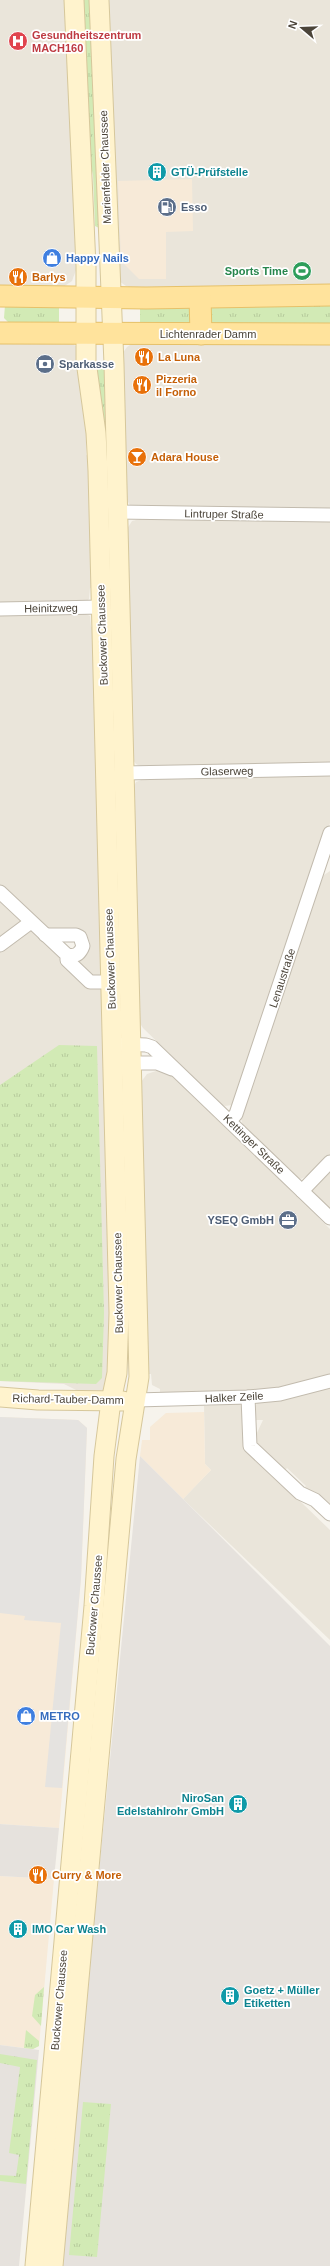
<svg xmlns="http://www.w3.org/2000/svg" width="330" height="2266" viewBox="0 0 330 2266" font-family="Arial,sans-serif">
<defs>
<pattern id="grass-tufts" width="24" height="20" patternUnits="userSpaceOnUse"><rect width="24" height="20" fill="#d2eab5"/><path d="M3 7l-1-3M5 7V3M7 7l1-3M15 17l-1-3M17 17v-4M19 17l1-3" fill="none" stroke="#b6ca9c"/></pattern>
</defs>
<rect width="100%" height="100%" fill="#f6f3ec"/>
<g fill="#eae5da">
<path d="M0,0H66L76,270L72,281L63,287L0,288Z"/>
<path d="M104,0H330V287L132,288L126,286L119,281Z"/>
<path d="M0,342L73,344L78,348L76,353L86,420V455L91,456L95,588H90L89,599L87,601L0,604Z"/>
<path d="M330,342V510L133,507L129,504L126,497L122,354L127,347L133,343Z"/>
<path d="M140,519L330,521V766L142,767L136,764L133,760L127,529L132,521Z"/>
<path d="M86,614L90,616L91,627H96L111,1376H106L105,1389L103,1390L78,1391L64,1384L0,1381V896L76,963L87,954L90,943L86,933L78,929H44L0,887V615Z"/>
<path d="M330,772V823L272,995L232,1105L225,1106L221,1104L143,1028L139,1022L133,788L136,782L144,779Z"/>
<path d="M330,871V1159L320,1169L301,1179L296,1177L243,1125L241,1119L318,879Z"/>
<path d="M159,1070L168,1073L179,1082L330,1229V1375L267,1390L160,1393V1389L152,1385L151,1374H147L141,1082L147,1074Z"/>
<path d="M330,1167V1209L314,1194L312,1188Z"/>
<path d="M330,1387V1509L302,1490L306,1486L287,1468L284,1472L261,1451L255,1437L263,1420H255L253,1411L257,1403Z"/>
<path d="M240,1404L244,1412V1447L330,1530V1640L183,1499L211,1470L205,1464L204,1406Z"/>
</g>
<g fill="#f7ead8">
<path d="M192,179L193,231L166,232V279H139L121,261L118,181Z"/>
<path d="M204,1412L205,1464L211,1470L183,1499L140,1456L142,1440H150V1427L166,1413Z"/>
<path d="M0,1417L78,1420L87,1428L81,1578L59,1828L0,1824Z"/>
<path d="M0,1876L54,1879L39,2046L33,2049L0,2045Z"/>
</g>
<g fill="#e6e2dd">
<path d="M140,1456L330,1646V2266H60Z"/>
<path d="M0,1824L59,1828L54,1879L0,1876Z"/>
<path d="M0,2045L39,2050L19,2266H0Z"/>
</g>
<g fill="url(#grass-tufts)">
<path d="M82,0H94L100,227L99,228L95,226L93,175L89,158Z"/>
<path d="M59,303V322H8L4,318L5,305Z"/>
<path d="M330,303V326L211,327L210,308L226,304Z"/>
<path d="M190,308L191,309L193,324L140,327V309Z"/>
<path d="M94,361H106L109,495Z"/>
<path d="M59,1045L97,1046L104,1313L102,1378L96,1384L0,1381V1085Z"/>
<path d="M44,1987L41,2026L32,2016L35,1995Z"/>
<path d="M26,2030L39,2041V2046L33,2049L24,2048Z"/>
<path d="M0,2054L37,2060L26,2184L0,2181V2175L16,2176L19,2155L9,2153L20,2067L0,2063Z"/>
<path d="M83,2102L111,2104L97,2257L69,2255Z"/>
</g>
<path fill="#e5e3e0" d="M0,1417L78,1420L87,1428L81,1578L62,1788L45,1787L61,1623L24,1620L25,1616L0,1613Z"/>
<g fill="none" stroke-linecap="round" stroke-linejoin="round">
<g stroke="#c2bbae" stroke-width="15">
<g id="street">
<path d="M117,512L330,515"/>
<path d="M0,609L101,607"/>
<path d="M124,773L330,769"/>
<path d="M0,892L67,955V960L90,982H111"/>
<path d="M45,935H76L80,937L83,946C80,954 75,957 67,955"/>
<path d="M0,945L31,922"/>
<path d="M123,1044L146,1045L152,1047L330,1218"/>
<path d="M123,1063H157L172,1069"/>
<path d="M230,1121L236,1114L330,833"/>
<path d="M302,1191L330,1162"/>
<path d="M248,1397L250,1446L300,1493L315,1500L330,1514"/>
<path d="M136,1400L248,1397L280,1394L330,1381"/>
</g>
</g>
<g stroke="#d6c79b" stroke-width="21">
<g id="secondary">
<path d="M0,1397L38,1400L123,1401"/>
<path d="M35,2266L94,1606L104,1456L111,1401L117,1373L119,1313L98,471L96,433L86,361V266L74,0"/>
<path d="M53,2266L126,1459L139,1377L114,364L99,0"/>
</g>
</g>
<g stroke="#e6c16a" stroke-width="23">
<g id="primary">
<path d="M0,296L146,298L330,295"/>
<path d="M200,298L201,334"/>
<path d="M0,333L330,334"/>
</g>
</g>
<use href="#street" stroke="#fff" stroke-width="13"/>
<use href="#secondary" stroke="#fff3cd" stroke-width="19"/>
<use href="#primary" stroke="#ffe39c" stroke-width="21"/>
</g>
<defs>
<g id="hospital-disc" transform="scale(1)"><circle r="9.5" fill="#e0444e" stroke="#fff"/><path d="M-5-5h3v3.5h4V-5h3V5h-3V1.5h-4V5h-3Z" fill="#fff"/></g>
<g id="building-disc" transform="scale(1)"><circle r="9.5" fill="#0f9aa8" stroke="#fff"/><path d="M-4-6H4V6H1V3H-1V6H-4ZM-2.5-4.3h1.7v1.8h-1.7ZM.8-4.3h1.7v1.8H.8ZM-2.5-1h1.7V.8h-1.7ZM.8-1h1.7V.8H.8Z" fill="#fff"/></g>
<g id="fuel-disc" transform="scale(1)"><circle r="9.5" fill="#5c6f8a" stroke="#fff"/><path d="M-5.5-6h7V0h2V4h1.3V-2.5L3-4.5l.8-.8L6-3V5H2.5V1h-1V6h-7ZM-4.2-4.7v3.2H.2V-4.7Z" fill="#fff"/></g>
<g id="shop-disc" transform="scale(1)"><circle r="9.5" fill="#3f7fe0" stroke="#fff"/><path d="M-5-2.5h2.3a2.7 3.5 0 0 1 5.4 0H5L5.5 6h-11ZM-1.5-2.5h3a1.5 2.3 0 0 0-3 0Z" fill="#fff"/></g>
<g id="stadium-disc" transform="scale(1)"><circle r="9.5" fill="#2e9e5b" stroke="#fff"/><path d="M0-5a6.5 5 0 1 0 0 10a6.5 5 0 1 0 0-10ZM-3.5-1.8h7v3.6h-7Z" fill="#fff"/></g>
<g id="restaurant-disc" transform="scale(1)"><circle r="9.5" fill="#e8710a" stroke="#fff"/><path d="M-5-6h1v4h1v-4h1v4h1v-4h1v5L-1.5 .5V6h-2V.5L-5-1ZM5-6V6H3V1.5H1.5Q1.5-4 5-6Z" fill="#fff"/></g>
<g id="bank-disc" transform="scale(1)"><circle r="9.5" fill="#5c6f8a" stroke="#fff"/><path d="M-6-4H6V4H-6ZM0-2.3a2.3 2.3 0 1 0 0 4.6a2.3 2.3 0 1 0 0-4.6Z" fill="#fff"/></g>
<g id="bar-disc" transform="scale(1)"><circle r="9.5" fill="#e8710a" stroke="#fff"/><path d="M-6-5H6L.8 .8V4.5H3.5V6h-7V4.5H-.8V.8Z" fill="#fff"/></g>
<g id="office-disc" transform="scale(1)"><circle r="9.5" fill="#5c6f8a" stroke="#fff"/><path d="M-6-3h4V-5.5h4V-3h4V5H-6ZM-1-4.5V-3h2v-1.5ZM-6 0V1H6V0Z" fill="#fff"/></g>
</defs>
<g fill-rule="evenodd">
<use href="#hospital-disc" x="18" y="41"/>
<use href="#building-disc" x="157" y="172"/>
<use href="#fuel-disc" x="167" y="207"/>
<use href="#shop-disc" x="52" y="258"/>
<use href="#stadium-disc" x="302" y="271"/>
<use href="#restaurant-disc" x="18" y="277"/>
<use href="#restaurant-disc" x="144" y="357"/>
<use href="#bank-disc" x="45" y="364"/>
<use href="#restaurant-disc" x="142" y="385"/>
<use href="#bar-disc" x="137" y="457"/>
<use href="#office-disc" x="288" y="1220"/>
<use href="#shop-disc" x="26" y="1716"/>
<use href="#building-disc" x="238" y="1804"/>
<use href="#restaurant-disc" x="38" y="1875"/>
<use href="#building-disc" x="18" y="1929"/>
<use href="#building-disc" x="230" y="1996"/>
</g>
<g text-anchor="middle" stroke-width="3.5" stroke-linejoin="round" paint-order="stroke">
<g font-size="11" font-weight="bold" fill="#be3a42" stroke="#fff" text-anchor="start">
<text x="32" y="39">Gesundheitszentrum<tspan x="32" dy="13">MACH160</tspan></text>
</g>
<g font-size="11" fill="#4b4439" stroke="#fff">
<text transform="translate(105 167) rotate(-92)" y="4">Marienfelder Chaussee</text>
<text x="208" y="338">Lichtenrader Damm</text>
<text transform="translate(224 514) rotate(1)" y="4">Lintruper Straße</text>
<text transform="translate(51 608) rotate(-1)" y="4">Heinitzweg</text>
<text transform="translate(102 635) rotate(-92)" y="4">Buckower Chaussee</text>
<text transform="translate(227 771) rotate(-1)" y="4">Glaserweg</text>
<text transform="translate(110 959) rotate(-92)" y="4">Buckower Chaussee</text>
<text transform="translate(282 978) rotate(-72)" y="4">Lenaustraße</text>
<text transform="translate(254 1144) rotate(44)" y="4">Kettinger Straße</text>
<text transform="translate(118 1283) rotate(-91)" y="4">Buckower Chaussee</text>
<text transform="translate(234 1397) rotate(-3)" y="4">Halker Zeile</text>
<text transform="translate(68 1399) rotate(1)" y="4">Richard-Tauber-Damm</text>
<text transform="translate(94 1605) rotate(-85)" y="4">Buckower Chaussee</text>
<text transform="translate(59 2000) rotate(-85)" y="4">Buckower Chaussee</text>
</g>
<g font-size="11" font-weight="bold" fill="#0d838f" stroke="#fff" text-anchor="start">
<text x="171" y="176">GTÜ-Prüfstelle</text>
<text x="224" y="1802" text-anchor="end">NiroSan<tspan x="224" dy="13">Edelstahlrohr GmbH</tspan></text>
<text x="32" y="1933">IMO Car Wash</text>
<text x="244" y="1994">Goetz + Müller<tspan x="244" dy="13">Etiketten</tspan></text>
</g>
<g font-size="11" font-weight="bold" fill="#4e5e75" stroke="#fff" text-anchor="start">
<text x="181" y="211">Esso</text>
<text x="59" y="368">Sparkasse</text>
<text x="274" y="1224" text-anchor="end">YSEQ GmbH</text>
</g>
<g font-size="11" font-weight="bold" fill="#366cbe" stroke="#fff" text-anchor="start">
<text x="66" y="262">Happy Nails</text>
<text x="40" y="1720">METRO</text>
</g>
<g font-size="11" font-weight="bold" fill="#27864d" stroke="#fff" text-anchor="end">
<text x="288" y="275">Sports Time</text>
</g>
<g font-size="11" font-weight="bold" fill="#c56008" stroke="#fff" text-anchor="start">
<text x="32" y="281">Barlys</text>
<text x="158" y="361">La Luna</text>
<text x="156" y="383">Pizzeria<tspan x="156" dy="13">il Forno</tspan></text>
<text x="151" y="461">Adara House</text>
<text x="52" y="1879">Curry &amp; More</text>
</g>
</g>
<g transform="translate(302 28) rotate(289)" stroke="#ffffff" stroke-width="3" paint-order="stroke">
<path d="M0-3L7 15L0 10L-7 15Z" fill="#4b4439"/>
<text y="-6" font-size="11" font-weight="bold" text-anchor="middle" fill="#4b4439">N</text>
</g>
</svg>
